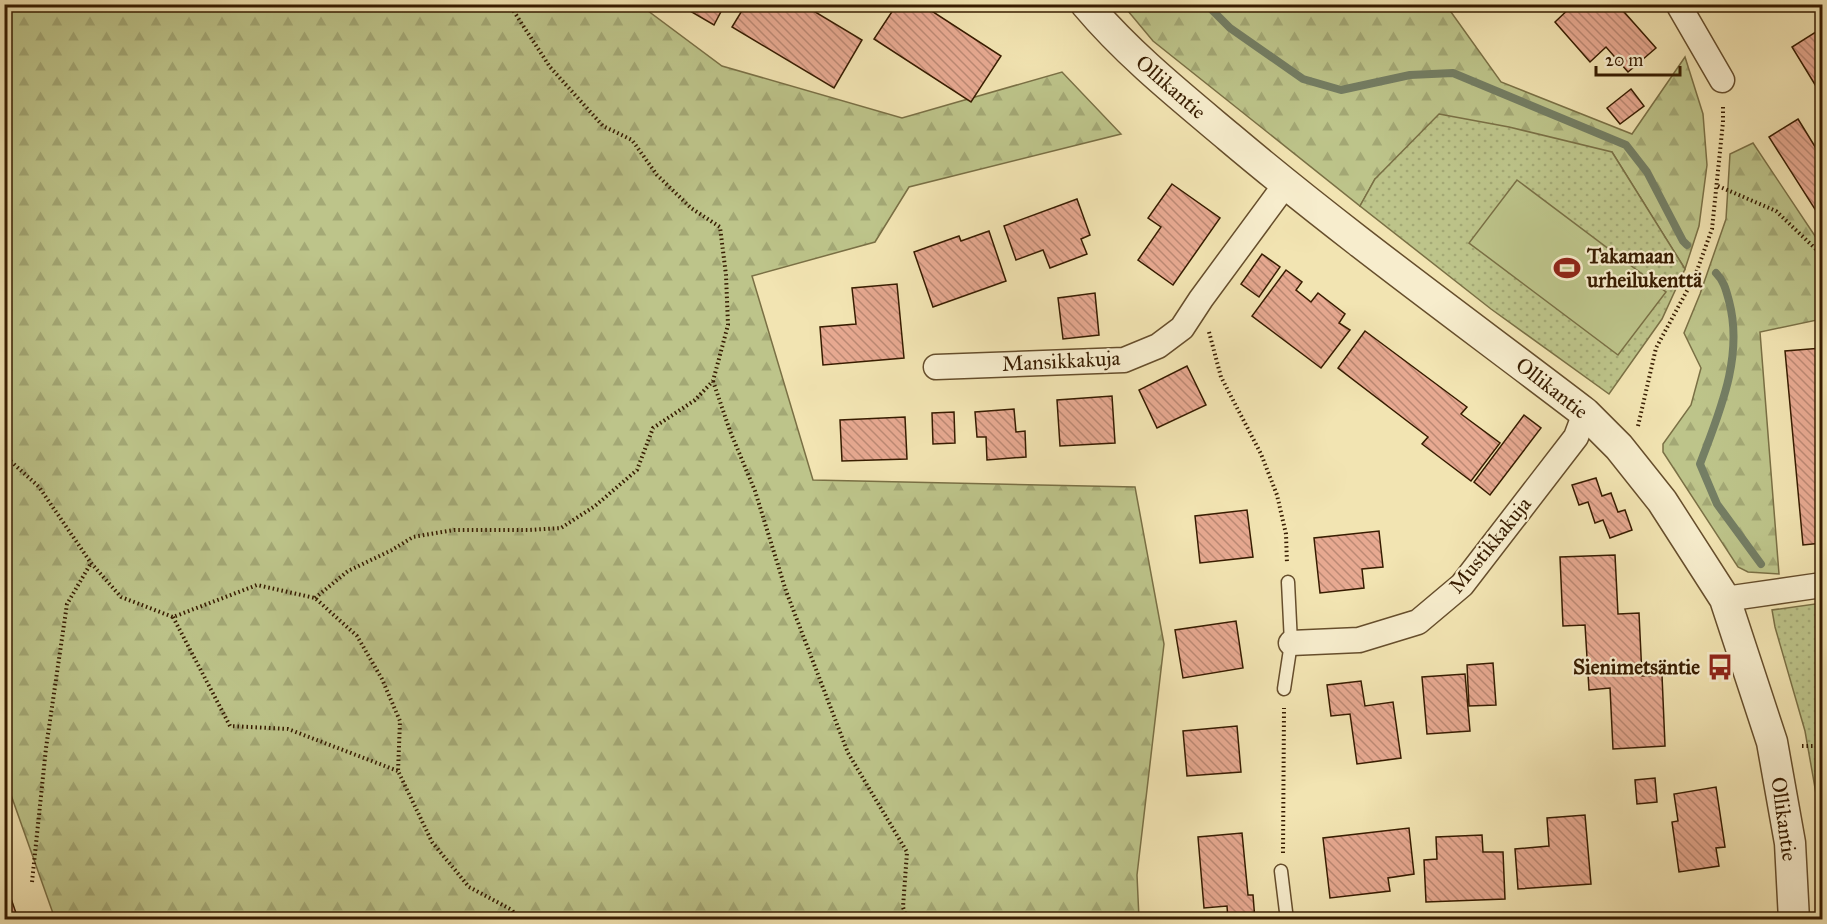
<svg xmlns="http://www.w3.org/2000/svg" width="1827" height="924" viewBox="0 0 1827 924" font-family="'IM FELL Great Primer',serif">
<defs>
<pattern id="forest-firs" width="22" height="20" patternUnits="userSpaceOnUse" patternTransform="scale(1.5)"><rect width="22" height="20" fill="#bdc48a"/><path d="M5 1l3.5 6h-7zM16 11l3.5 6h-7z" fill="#a3a875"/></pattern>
<pattern id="park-dots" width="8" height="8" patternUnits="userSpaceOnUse" patternTransform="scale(1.5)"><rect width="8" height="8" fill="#bdc48a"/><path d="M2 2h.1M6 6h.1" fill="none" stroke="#a3a875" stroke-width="1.8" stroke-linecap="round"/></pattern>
<pattern id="building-back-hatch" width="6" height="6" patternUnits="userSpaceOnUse" patternTransform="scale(1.5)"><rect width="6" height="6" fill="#e7a991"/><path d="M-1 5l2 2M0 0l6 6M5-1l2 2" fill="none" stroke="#bc8974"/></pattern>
</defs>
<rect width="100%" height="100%" fill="#f2e4b2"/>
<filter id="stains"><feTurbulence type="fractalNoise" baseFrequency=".00333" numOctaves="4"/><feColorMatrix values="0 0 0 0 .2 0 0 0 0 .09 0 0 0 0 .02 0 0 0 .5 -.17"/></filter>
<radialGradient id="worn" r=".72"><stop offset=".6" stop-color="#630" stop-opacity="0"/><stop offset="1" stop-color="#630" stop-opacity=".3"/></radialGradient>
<g fill="url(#forest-firs)" stroke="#7a7045" stroke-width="1.5">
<path d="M5,5H640L722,66L902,118L1062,72L1121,134L909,187L875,242L752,276L813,480L1135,487L1164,644L1137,875L1139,919H55L5,778Z"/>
<path d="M1123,5H1446L1501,82L1632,134L1685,57L1703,114L1707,165L1699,226L1685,269L1612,152L1375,179L1360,206L1153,41Z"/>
<path d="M1753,143L1817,239L1822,237V319L1760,332L1779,574L1748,572L1738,567L1663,452V444L1691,405L1701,368L1684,333L1700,294L1726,219L1730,154Z"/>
</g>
<g fill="url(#park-dots)" stroke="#7a7045" stroke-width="1.5">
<path d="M1439,114L1509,127L1612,152L1685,269L1662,319L1609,394L1491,309L1360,206L1375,179Z"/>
<path d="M1822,603V822H1821L1805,731L1775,627L1772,610Z"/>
</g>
<path fill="#bdc48a" stroke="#7a7045" stroke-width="1.5" d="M1517,180L1666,292L1618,355L1469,243Z"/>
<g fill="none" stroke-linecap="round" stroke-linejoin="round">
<g stroke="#747e64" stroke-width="8">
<path d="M1206,4L1230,28L1303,79L1341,90L1410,75L1453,73L1626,145L1647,172L1683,241L1687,245"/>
<path d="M1716,273C1724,281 1726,290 1729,301C1744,357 1719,413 1700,464L1717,504L1761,564"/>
</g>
</g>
<g fill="url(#building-back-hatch)" stroke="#371c00" stroke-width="1.5">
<path d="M678,4H725L714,25Z"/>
<path d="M746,4H802L862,40L834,88L732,27Z"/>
<path d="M897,4H921L1001,56L971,102L874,39Z"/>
<path d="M1574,4H1617L1656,48L1628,72L1606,47L1590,62L1555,22Z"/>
<path d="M1822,28V96L1792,47Z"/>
<path d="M1631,89L1644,106L1620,124L1607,108Z"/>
<path d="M1798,119L1822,158V211L1818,214L1769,137Z"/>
<path d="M1172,184L1220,218L1173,285L1138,260L1161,227L1148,218Z"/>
<path d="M1077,199L1090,235L1081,239L1087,254L1050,268L1043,250L1016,260L1004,226Z"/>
<path d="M989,231L1006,281L933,307L914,252L959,236L961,241Z"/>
<path d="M1262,254L1280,267L1259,297L1241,284Z"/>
<path d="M1286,270L1302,282L1296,290L1311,302L1318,293L1345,314L1339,323L1350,330L1321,368L1252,316Z"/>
<path d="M897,284L904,358L823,365L820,327L856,324L852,288Z"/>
<path d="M1095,293L1099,335L1063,339L1058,298Z"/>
<path d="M1365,331L1467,407L1461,414L1500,443L1471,481L1422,444L1428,437L1338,368Z"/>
<path d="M1822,348V543L1803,545L1785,351Z"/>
<path d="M1187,366L1206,405L1157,428L1139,390Z"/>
<path d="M1112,396L1115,443L1060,446L1057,400Z"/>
<path d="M1014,409L1016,432L1025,431L1026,457L987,460L986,437H977L975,412Z"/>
<path d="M954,412L955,443L933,444L932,413Z"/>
<path d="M1524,415L1541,428L1490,495L1474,482Z"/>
<path d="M905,417L907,459L842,461L840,420Z"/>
<path d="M1596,478L1602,496L1611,493L1618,512L1625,510L1632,530L1610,538L1603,520L1595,523L1588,502L1579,505L1572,485Z"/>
<path d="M1247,510L1253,557L1200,563L1195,516Z"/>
<path d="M1379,531L1383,567L1362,569L1364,588L1320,593L1314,538Z"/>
<path d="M1615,555L1618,614L1639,613L1642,676L1662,675L1665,746L1613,749L1610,688L1589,690L1585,625L1563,626L1560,557Z"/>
<path d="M1236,621L1243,668L1183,678L1175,630Z"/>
<path d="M1493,663L1496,705L1469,706L1467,665Z"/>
<path d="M1465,674L1470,731L1427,734L1422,677Z"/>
<path d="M1361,681L1365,706L1393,702L1401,758L1357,764L1350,714L1331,716L1327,685Z"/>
<path d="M1237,726L1241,772L1187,776L1183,731Z"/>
<path d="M1655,778L1657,802L1637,804L1635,780Z"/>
<path d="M1716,787L1725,847L1716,848L1719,866L1679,872L1672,822L1678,821L1674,794Z"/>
<path d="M1585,815L1591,884L1518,889L1515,849L1549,846L1547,818Z"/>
<path d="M1409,828L1414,874L1388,878L1390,891L1330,898L1323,838Z"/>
<path d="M1242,833L1248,895H1253L1255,920H1228L1227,906L1204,908L1198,837Z"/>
<path d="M1482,835L1483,852H1503L1505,899L1426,902L1424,860L1437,859L1436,837Z"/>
<path d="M4,878L16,913L7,917L8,920H4Z"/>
</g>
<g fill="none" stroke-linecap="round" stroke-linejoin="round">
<g stroke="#664e2c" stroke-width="15">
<g id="service">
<path d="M1284,689L1291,643L1288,582"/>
<path d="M1281,871L1287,920"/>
</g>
</g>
<g stroke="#664e2c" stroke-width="27">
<g id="minor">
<path d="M1678,4L1722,80"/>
<path d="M936,367L1124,360L1158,346L1182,328L1201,299L1285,185"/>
<path d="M1725,599L1822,585"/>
<path d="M1291,643L1359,640L1418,622L1462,585L1576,437L1585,413"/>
</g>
</g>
<g stroke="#664e2c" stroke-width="33">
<path id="tertiary" d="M1086,4C1128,54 1179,95 1229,137C1344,234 1466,322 1585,413L1619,447L1662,501L1725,599L1772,742L1790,843L1794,920"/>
</g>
<g stroke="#371c00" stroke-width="4" stroke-dasharray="1.5 3" stroke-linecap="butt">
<path d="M1718,186L1776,211L1822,255"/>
<path d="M1209,332L1221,377L1261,454L1277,495L1286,534L1287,564"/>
<path d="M713,381L730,431L755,491L786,591L848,753L907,852L903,907L907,920"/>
<path d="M1638,426L1656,348L1695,276L1712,229L1723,122V104"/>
<path d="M4,455L39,487L91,563L121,597L173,617L257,585L315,598L357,636L382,679L400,721L398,771L432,842L469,887L512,910L518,920"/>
<path d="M315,598L348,571L392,550L413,537L454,530H529L561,528L595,506L637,470L653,428L695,400L713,381L728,325L726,275L720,227L691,208L657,175L632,140L603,126L550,67L509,4"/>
<path d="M173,617L230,726L288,729L398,771"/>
<path d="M1802,746H1822"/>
<path d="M1283,853L1284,708"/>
<path d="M32,882L46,748L67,604L91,563"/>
</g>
<use href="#service" stroke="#f7edcd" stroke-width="12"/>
<use href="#minor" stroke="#f7edcd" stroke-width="24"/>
<use href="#tertiary" stroke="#f7edcd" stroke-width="30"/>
</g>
<defs>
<g id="stadium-bare" transform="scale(2.07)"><path d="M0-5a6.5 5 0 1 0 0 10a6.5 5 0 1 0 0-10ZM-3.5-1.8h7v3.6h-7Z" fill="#8f2418" stroke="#f7edcd" stroke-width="2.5" paint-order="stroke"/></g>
<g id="bus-bare" transform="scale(2.07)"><path d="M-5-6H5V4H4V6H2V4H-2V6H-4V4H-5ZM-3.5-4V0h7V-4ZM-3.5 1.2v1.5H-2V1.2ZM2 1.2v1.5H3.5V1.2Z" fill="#8f2418" stroke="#f7edcd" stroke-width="2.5" paint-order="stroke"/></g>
</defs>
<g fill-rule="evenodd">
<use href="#stadium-bare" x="1567" y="268"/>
<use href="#bus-bare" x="1720" y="667"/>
</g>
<g text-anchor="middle" stroke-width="4.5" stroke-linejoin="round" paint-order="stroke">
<g font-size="21" fill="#371c00" stroke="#f7edcd">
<text transform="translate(1171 87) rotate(41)" y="7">Ollikantie</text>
<text transform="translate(1061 361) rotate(-3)" y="7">Mansikkakuja</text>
<text transform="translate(1552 388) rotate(38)" y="7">Ollikantie</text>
<text transform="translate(1490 545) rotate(-51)" y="7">Mustikkakuja</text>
<text transform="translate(1784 819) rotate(82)" y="7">Ollikantie</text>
</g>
<g font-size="21" font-weight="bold" fill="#371c00" stroke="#f7edcd" text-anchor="start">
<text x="1587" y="263">Takamaan<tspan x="1587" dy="24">urheilukenttä</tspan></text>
<text x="1700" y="674" text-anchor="end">Sienimetsäntie</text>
</g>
</g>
<rect width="1827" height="924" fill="none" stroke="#f2e4b2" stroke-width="24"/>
<rect x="6" y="6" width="1815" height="912" fill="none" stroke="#371c00" stroke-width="3"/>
<rect x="12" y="12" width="1803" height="900" fill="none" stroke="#371c00" stroke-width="1.5"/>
<path d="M1596 66v9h84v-9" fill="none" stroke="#371c00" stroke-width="3"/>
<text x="1605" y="66" font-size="18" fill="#371c00" stroke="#f7edcd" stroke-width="4.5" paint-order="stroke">20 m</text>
<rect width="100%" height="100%" filter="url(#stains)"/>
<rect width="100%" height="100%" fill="url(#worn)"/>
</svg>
